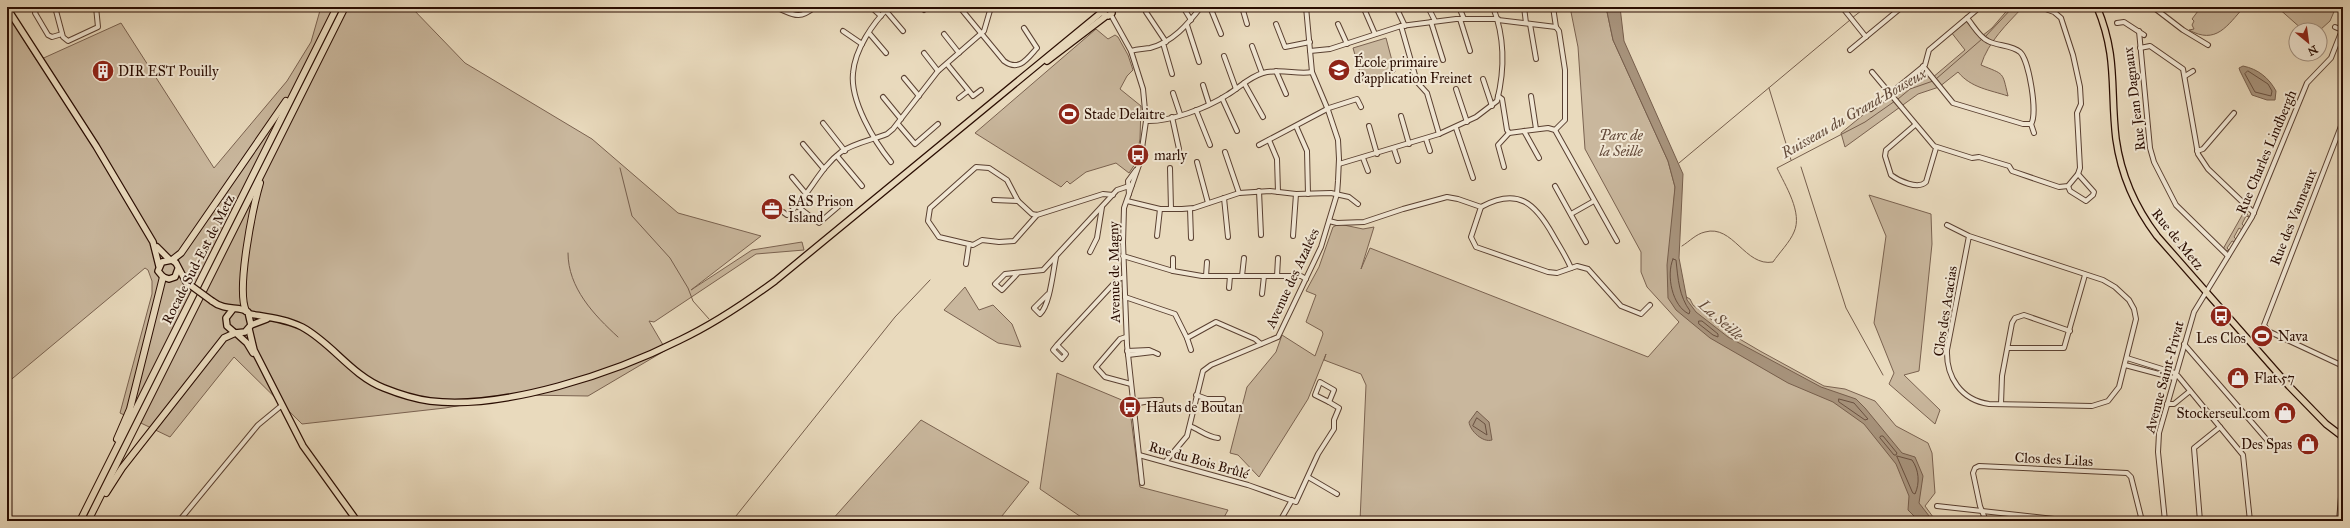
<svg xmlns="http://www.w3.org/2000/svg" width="2350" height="528" viewBox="0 0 2350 528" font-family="'IM FELL Great Primer',serif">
<rect width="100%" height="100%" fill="#e9dabd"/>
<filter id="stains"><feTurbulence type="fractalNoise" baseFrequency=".005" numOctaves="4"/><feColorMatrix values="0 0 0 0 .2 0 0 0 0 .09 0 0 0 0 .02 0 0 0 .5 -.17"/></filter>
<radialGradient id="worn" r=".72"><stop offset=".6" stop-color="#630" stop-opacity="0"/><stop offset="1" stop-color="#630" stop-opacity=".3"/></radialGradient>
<g fill="#c9b79d" stroke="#7a6250">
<path d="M321,7H411L465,63L592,139L678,213L761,236L691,290L752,250L802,242L804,250L756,254L654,322L649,321L666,350L588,396L522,395L445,408L302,424L234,357L170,437L120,413L152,294V281L148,270L145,268L7,383V13L37,61L121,23L214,168L287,81L311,42Z"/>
<path d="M1570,7H1606L1613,40L1668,161L1675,187L1668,287L1690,299L1693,305L1726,331L1760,351L1824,386L1845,389L1875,401L1896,426L1928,443L1932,453L1935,493L1925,506L1936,521H1360L1366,385L1361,374L1324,360L1326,354L1308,399L1259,477L1238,455L1230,453L1247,387L1276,352L1282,335L1315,356L1323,334L1322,331L1306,322L1316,295L1306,291L1319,267L1333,227L1339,224L1363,229L1374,227L1361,269L1370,248L1648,357L1679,322L1647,287L1641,272V252L1585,149L1578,47Z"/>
<path d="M2010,7H2023C2007,24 1988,42 1981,65C2005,75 2002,71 2008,96C1990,90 1971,88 1958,72L1939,87L1918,94L1845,147L1841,133L1923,66L1932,78L1965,50L1951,32L1967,18L1982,36L1992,28Z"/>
<path d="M2201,7H2244C2227,26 2216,45 2189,30L2194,29L2192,25L2194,21L2192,19Z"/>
<path d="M2277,7H2336L2330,21L2320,30H2303Z"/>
<path d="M1096,29L1108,39L1115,35L1118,37L1128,55L1133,70L1127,76L1120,89L1141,106L1140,139L1135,164L1129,173L1116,163L1086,172L1070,184L1067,181L1061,187L975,133Z"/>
<path d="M1386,38L1395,72L1363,82L1353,48Z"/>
<path d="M1869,195L1931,214L1932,244L1919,371L1904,375L1940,410L1935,424L1889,384L1894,373L1874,323L1886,236Z"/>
<path d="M2245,210L2249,217L2246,216L2242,224L2244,226L2242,230L2239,228L2234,237L2236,239L2235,242L2232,241L2227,248L2229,250L2225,251L2223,249Z"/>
<path d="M965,287L979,310L993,305L1012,324L1021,347L998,343L944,310Z"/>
<path d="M1057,373L1129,403L1140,487L1228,510L1222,521H1087L1040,489Z"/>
<path d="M921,420L1029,482L998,521H831Z"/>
</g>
<g fill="#a8947d" stroke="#765e4c">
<path d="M1606,7H1620L1624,41L1683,174L1679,258L1687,300L1696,312L1728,337L1821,387L1856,399L1865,408L1902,453L1915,457L1923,476L1919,503L1933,521H1919L1908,510L1909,496L1896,464L1864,424L1833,402L1788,383L1710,338L1676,310L1668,298L1667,265L1675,187L1668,161L1613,40Z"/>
<path d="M2243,66C2258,69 2269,78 2276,91L2275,100H2267L2252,95L2240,71L2239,68Z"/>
<path d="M1477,411L1489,422L1492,440C1483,443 1470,431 1469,422Z"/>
</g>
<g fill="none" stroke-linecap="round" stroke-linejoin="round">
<g stroke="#695040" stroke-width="1">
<path d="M2248,71L2268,84L2272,91L2271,96L2255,92L2245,74Z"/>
<path d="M1673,259L1676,260C1678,279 1679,296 1690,311L1689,314C1672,306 1666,275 1673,259Z"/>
<path d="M1699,321H1702L1718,334V337L1713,335L1699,324Z"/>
<path d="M1839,399L1854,403L1868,419L1865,420L1839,402Z"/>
<path d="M1477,418L1485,424L1487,435L1473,426Z"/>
<path d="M1881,436H1883L1897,453L1896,455H1894L1880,438Z"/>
<path d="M1897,456L1912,460C1919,470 1920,483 1915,494L1913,493Z"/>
</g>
<g stroke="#765e4c" stroke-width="1">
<path d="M1852,18L1866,7"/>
<path d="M1985,37L2013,7"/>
<path d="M1936,79L1982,39"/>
<path d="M1769,88L1791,160"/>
<path d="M1898,99L1910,89L1933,81"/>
<path d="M1679,163L1850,20"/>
<path d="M1801,167L1846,308L1883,375"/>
<path d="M620,168L632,216L670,258L688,288L693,301L709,319"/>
<path d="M1682,246C1690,241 1696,234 1705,232C1733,224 1745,267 1773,262C1779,253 1790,242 1794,232C1803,213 1785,185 1777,168L1865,122L1895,101"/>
<path d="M568,253C568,288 594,315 618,337"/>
<path d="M732,521L895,317L930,280"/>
</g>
<g stroke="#5a4031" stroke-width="6">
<g id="minor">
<path d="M37,7L35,13L48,35L52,37L62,34"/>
<path d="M55,7L63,37L68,41L98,27L96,7"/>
<path d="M775,7C793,14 798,21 815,7"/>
<path d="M871,7L881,16"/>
<path d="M889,7C873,23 855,49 853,73C850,101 874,141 891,162"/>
<path d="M921,7L924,10"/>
<path d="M1183,7L1191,20"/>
<path d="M1210,7L1221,34"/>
<path d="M1242,7L1247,24"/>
<path d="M1396,7L1405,26"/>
<path d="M1428,7L1435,21"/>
<path d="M1459,7L1464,19"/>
<path d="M1524,7L1526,23"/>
<path d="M1553,7L1556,27"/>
<path d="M1842,7L1866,37"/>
<path d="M2153,7L2183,30L2208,45"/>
<path d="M872,8L886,11"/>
<path d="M962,10L1004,61C1019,72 1027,59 1037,48L1024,28"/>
<path d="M886,11L903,31"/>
<path d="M1365,11L1375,34"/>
<path d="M10,12L15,7"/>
<path d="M1146,12L1166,42"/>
<path d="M1111,15L1131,51L1143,89L1146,121L1140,162L1124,208L1123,243L1127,345L1142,483"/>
<path d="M1460,19L1470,51"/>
<path d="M1498,20L1556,27L1559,31L1565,70V120L1555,130"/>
<path d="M1431,22L1443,60"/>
<path d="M2117,23L2124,22L2144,35"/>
<path d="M1276,24L1285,47L1310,42"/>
<path d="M1338,24L1347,44"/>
<path d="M1530,24L1536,59"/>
<path d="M1187,25L1199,62"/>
<path d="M1401,26L1417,82L1427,93L1439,134"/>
<path d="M843,31L862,44"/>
<path d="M2139,31L2150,148L2154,162L2176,205L2228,256"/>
<path d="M869,33L886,53"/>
<path d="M944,34L959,53"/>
<path d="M1163,43L1172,74"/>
<path d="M1252,46L1262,73"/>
<path d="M2140,48L2150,46L2183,69L2198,154L2208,169L2254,213"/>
<path d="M1850,50L1902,7"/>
<path d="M1131,51C1137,49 1143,49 1150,48C1173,42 1187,25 1201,7"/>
<path d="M1310,51L1330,49L1401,26L1456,19H1498"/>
<path d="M924,53L938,71"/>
<path d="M1224,56L1236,89"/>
<path d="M947,64L973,96L981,90"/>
<path d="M1923,66L1953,103L2023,124H2031C2038,114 2029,60 2020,52C2012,45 1997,46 1988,41C1979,37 1973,25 1967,18"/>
<path d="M1276,71L1286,94"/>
<path d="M1872,72L1934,146L1972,158L1979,157L2009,166L2012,171L2059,187L2068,186L2078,174L2080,168L2077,113L2081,104L2080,87L2073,55L2061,18L2054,12L2040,7"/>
<path d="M2185,76L2193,71"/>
<path d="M904,78L919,96"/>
<path d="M1483,79L1492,106"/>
<path d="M1244,83L1263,117"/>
<path d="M1203,85L1209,104"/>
<path d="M1456,89L1467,122"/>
<path d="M1173,93L1180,114"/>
<path d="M1498,96L1502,99L1507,130L1509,133L1548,128L1555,130L1617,241"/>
<path d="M1531,96L1536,129"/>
<path d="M883,97L901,119"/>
<path d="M959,98L968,91"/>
<path d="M1222,98L1237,131"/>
<path d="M1871,109L1925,65L1929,50L1980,7"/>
<path d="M1196,110L1210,145"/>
<path d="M1401,116L1409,144"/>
<path d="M1172,117L1179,149"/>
<path d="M1146,121C1170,122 1207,108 1227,95C1239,88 1249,77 1263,73C1280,68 1298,75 1312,72"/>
<path d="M2343,121L2264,325L2268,331L2343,366"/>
<path d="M823,123L845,151"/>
<path d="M898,124L915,144L938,124"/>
<path d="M2031,124L2034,133"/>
<path d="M1915,125L1886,150L1885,156L1891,175C1899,181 1918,190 1926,182L1936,148"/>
<path d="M1296,126L1307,151L1308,194"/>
<path d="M1369,126L1377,154"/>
<path d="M1456,128L1473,178"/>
<path d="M1524,131L1539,158"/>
<path d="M1426,139L1430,151"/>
<path d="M1269,140L1277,159L1278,192"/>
<path d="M803,144L824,169"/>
<path d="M1259,145L1329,108L1357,99L1361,107"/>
<path d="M1394,149L1398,161"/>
<path d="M2197,151L2203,149L2234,113"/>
<path d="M1225,152L1239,193"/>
<path d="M837,156L862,186"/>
<path d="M1363,158L1368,171"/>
<path d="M1197,162L1208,203"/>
<path d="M1339,164L1439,134L1476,117L1497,101C1505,69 1505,38 1493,7"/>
<path d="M1504,167L1498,145L1509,133"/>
<path d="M1170,168L1171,209"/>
<path d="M792,177L807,195"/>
<path d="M1555,186L1586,242"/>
<path d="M2068,186L2070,191L2086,201L2093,195L2094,192L2078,174"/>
<path d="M1259,191L1261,235"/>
<path d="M1129,194L1128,181L1136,170"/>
<path d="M1224,198L1228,237"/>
<path d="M994,200L1018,201"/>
<path d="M1127,201L1160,209H1182L1194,208L1239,193L1270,191L1296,194L1331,193L1349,197L1358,204"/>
<path d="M797,206L819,223L840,205"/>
<path d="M1481,207C1518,187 1535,203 1553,235C1559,246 1566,256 1571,268"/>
<path d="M1190,209L1191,238"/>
<path d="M783,212L787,215C809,197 818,169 841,152C854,143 872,140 887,134L893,129L938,71L984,31L991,7"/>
<path d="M1571,214L1594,201"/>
<path d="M1037,215L1014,241L999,242L982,240L973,245L939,237L928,221L930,208L976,167L989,168L1007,180L1018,201L1032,214L1037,215L1103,194L1113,195"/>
<path d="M1329,221L1337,223L1364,222L1403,209L1447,197L1458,199L1481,207L1471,237L1476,247L1548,272L1557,273L1577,266L1588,269L1621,306L1641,314L1650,305"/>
<path d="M1947,225L1969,236L2103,280L2115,287L2129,300L2134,309L2136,319L2119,387L2108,401L2092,406L1989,404C1961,400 1946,377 1947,350L1969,236"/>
<path d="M1157,236L1160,209"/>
<path d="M1293,236L1296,194"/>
<path d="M1090,252L1097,238L1102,207"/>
<path d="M1123,256L1173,271L1202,276H1301L1306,279"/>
<path d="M966,264L969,244"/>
<path d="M1173,271V258"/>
<path d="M1018,273L1002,290L995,284L1005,274L1043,270L1117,190L1132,185"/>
<path d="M1206,276L1207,262"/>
<path d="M1242,276L1244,258"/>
<path d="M1277,276L1278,258"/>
<path d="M1229,288L1230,276"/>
<path d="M1048,294L1034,308L1040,314C1050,305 1053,271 1056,257"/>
<path d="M1262,294L1264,276"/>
<path d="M1125,297L1175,314L1187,338L1216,322L1255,339L1261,344"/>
<path d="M1126,337L1120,339L1096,367L1105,377L1131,384"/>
<path d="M1187,338L1191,350"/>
<path d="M2184,344L2268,441L2275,447"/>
<path d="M1057,345L1066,354L1062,359L1053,350L1057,345L1117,280L1124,277"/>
<path d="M2008,348H2064L2085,275"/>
<path d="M1127,351L1149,350L1158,354"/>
<path d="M1128,355L1153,352"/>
<path d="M2127,358L2175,373"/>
<path d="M2125,365L2174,378"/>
<path d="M2175,375L2178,376L2243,455L2250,521"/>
<path d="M1320,382L1334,390L1329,402L1315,395Z"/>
<path d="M1196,395L1207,399H1223"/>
<path d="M1133,401L1161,400"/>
<path d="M1134,404L1155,400"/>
<path d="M2001,404L2002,376L2012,323L2015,318L2024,315L2070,331"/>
<path d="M2167,404H2174L2190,391"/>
<path d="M1190,426C1200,430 1207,437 1218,438"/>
<path d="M1139,455L1248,485L1296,502L1318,454L1334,429V420L1339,408L1329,402"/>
<path d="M2343,458V463"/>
<path d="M1166,461L1187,436L1203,371L1211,365L1278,337L1321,247L1337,194L1338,181L1339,159L1338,140L1328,110L1312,72L1306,7"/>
<path d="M1308,477L1337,494"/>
<path d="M1937,506L2072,521"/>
<path d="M179,521L258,425L281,406"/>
<path d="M1280,521L1292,500"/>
<path d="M1986,521L1980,506L1973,473L1975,468L1979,466L2127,473L2131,477L2142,521"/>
<path d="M2165,521L2158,452L2159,433L2194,312L2252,217L2307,83L2331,58L2342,30L2335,27"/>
<path d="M2200,521L2194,448L2220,427"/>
<path d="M2339,521L2343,473"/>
</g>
</g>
<g stroke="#2a0d02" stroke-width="8">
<g id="major">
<path d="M1104,7L1103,13L1108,16L1112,13V7"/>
<path d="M2097,7C2118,57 2110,89 2116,139C2121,175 2135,207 2157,236L2289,386L2326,424L2343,437"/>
<path d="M7,8L96,146L153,242L159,266"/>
<path d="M1047,61L1106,16"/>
<path d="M157,247L169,259"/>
<path d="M178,269L175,277L169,279L163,277L158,271L162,262L172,260L176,263L186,282"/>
<path d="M212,301C226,312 239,305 248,312L251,325L245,332L235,333L227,326L226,318L233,309"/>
<path d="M250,314C267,317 286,319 302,327C332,343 351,375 384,388C399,394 415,399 430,401C504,410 615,373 680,340C714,324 745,303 775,281L1103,11"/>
<path d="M251,325L267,319"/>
<path d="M249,329L254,350L303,446L357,521"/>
<path d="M237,334L247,343L253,353"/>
</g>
</g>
<g stroke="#2a0d02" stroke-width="8">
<g id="highway">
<path d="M172,260L181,253L286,101"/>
<path d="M246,311C236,289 253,207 260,183"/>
<path d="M117,439L130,409L163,277"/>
<path d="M106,493L122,468L224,338L235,333"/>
<path d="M80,521L337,7"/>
<path d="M88,521L345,7"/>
</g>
</g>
<use href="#minor" stroke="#f1e7d4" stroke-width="4"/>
<use href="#major" stroke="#e9dabd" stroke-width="5.5"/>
<use href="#highway" stroke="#e9dabd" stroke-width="6"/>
<g stroke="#2a0d02" stroke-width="8" stroke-linecap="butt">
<path id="major-bridge" d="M186,282L212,301"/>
</g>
<use href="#major-bridge" stroke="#e9dabd" stroke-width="5.5"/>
</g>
<defs>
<g id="school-disc" transform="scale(1.15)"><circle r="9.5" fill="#8f2418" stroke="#f1e7d4"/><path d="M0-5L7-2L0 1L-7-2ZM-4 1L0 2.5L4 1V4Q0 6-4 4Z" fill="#fff"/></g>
<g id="building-disc" transform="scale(1.15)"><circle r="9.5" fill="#8f2418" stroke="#f1e7d4"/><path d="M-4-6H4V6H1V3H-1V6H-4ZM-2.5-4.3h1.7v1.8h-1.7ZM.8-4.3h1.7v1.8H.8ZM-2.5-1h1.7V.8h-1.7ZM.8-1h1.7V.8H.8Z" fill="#fff"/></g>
<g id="stadium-disc" transform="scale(1.15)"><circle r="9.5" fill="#8f2418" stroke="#f1e7d4"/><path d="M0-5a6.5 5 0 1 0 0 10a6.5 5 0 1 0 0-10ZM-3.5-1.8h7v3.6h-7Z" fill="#fff"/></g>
<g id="bus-disc" transform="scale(1.15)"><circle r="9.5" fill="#8f2418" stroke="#f1e7d4"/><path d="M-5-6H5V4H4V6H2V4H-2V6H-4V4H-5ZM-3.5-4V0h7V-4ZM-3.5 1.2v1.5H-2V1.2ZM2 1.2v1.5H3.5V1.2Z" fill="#fff"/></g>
<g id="office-disc" transform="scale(1.15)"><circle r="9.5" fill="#8f2418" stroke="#f1e7d4"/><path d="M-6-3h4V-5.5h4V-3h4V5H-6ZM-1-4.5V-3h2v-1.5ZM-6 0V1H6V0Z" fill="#fff"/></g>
<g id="shop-disc" transform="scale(1.15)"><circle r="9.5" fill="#8f2418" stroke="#f1e7d4"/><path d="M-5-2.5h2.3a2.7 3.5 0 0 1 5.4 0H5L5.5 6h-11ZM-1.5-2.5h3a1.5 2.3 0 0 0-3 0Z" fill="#fff"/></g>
</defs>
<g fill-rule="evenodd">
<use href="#school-disc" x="1339" y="70"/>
<use href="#building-disc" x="103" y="71"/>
<use href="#stadium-disc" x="1069" y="114"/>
<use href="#bus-disc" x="1138" y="155"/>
<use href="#office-disc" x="772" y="209"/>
<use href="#bus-disc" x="2221" y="316"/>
<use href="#stadium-disc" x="2262" y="336"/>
<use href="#shop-disc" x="2238" y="378"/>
<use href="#bus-disc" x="1130" y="407"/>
<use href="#shop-disc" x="2285" y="413"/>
<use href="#shop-disc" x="2308" y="444"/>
</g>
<g text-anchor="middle" stroke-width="4" stroke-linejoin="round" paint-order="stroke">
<g font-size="14" fill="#2a0d02" stroke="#f1e7d4" text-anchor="start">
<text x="1354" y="67">École primaire<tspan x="1354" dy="16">d'application Freinet</tspan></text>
<text x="118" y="76">DIR EST Pouilly</text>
<text x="1084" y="119">Stade Delaitre</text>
<text x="1154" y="160">marly</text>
<text x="788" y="206">SAS Prison<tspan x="788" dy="16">Island</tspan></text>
<text x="2278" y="341">Nava</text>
<text x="2221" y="343" text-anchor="middle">Les Clos</text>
<text x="2254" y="383">Flat 57</text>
<text x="1146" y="412">Hauts de Boutan</text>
<text x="2270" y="418" text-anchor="end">Stockerseul.com</text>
<text x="2292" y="449" text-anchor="end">Des Spas</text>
</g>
<g font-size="14" fill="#2a0d02" stroke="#f1e7d4">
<text transform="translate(2134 99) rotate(-97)" y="5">Rue Jean Dagnaux</text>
<text transform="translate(2266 152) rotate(-67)" y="5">Rue Charles Lindbergh</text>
<text transform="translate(2293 217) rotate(-68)" y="5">Rue des Vanneaux</text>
<text transform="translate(2178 239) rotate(51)" y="5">Rue de Metz</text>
<text transform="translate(198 259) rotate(-63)" y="5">Rocade Sud-Est de Metz</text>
<text transform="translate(1114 272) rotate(-91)" y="5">Avenue de Magny</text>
<text transform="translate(1292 278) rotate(-65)" y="5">Avenue des Azalées</text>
<text transform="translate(1945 311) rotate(-81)" y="5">Clos des Acacias</text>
<text transform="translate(2164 377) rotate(-75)" y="5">Avenue Saint-Privat</text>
<text transform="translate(2054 459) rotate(3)" y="5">Clos des Lilas</text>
<text transform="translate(1199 460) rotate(16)" y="5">Rue du Bois Brûlé</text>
</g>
<g font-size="14" font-style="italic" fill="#624838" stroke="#f1e7d4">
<text x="1621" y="140">Parc de<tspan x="1621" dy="16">la Seille</tspan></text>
</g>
<g font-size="15" font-style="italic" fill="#634a39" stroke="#f1e7d4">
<text transform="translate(1854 113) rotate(-30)" y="5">Ruisseau du Grand Bouseux</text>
<text transform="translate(1721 320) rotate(41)" y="5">La Seille</text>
</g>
</g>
<rect width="2350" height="528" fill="none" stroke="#e9dabd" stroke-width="24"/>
<rect x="8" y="8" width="2334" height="512" fill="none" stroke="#2a0d02" stroke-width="2"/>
<rect x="12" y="12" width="2326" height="504" fill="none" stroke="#2a0d02"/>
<g transform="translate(2308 42) rotate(151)"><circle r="19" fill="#f1e7d4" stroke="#a19080"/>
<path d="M0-3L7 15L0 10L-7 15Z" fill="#8f2418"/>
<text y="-6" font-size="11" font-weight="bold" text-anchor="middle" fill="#2a0d02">N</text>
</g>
<rect width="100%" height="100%" filter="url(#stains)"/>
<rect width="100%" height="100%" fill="url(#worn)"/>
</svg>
